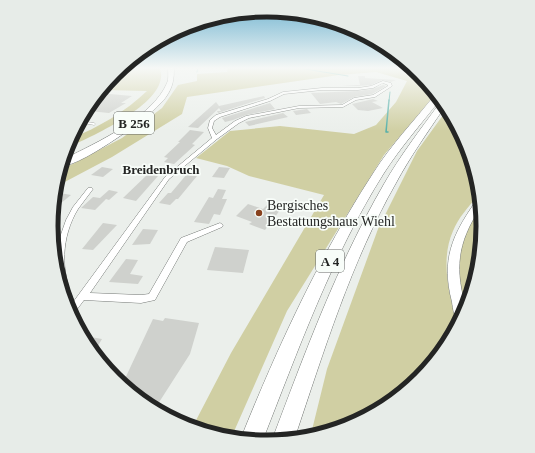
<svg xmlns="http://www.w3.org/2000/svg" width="535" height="453" viewBox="0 0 535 453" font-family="Georgia,serif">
<rect width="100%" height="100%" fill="#ebefeb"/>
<g fill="#d0cfa3">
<path d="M123,68H160C160,71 162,75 161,77C159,107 90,137 67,148L70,139C99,127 125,112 147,91L104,90L113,75L118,74V71Z"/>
<path d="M228,68H412L421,74L435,95L384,155L287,311L232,436L192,428L231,353L324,195L249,176L227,166L196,158L230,131L280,126L354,134L376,125L396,102L407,81L376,72L339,75L187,97L182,114L112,157L59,185L63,169L122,138L162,108L178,85L197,81V74L227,72Z"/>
<path d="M446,111L468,144L478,196C469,206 458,218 453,231C440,260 449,295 458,324L420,380L350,427L311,434L327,369L378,229L417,151Z"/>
<path d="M481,209L484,227L467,310L465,314L456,270L464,232Z"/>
</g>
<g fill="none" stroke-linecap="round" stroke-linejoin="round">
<g stroke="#56b0a9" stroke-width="1">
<path d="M299,68L348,76"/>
<path d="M197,72L198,68"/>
<path d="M389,101L390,92"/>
</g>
<path stroke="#56b0a9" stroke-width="1.5" d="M388,132H386L389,100"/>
</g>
<g fill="#cfd1cd">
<path d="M358,76H365V78L396,80L391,82L382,80L371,85L358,86L342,85H360Z"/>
<path d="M383,85L386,86L372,94L354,97L341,104L336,102L320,104L311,93L358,91L373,89Z"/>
<path d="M101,93L110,94L132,96L121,103H126L109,113L89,111Z"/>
<path d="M264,96L265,98L218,113L217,111H221L219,108L198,128L188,127L216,102L219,106Z"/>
<path d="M373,99L378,101L372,102L383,108L368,111L358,110L352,104Z"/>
<path d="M270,103L275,109L246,115L233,120L225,122L222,118Z"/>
<path d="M307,109L311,113L296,115L293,111Z"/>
<path d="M283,113L288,117L249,126L245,122Z"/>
<path d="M190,130L204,132L192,144L195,145L174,164L164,162L168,158L164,157L180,142H178Z"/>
<path d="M102,167L113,169L103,177L91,175Z"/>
<path d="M219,167L230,168L224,178L212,177Z"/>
<path d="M148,174L158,176L136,201L123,198Z"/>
<path d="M187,174L197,176L178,199H176L170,205L159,203L168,193H171Z"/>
<path d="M218,189L226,190L222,199H227L220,215L214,214L209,224L194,222L209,197L213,198Z"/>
<path d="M109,190L118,192L109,200L106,199L95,210L81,208L93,197L100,198Z"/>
<path d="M60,193L71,195L55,208L57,195Z"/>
<path d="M270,202L283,206L265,230L249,224L252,222L236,216L248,204L263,209Z"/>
<path d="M103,223L117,225L93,250L82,249Z"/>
<path d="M143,229L158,230L150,244L132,245Z"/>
<path d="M215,247L249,250L243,273L207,270Z"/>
<path d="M126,259L138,260L130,274L143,276L138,284L109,282Z"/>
<path d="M165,318L199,323L190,354L156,407L122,385L153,319L163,321Z"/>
<path d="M85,336L102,339L95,351L92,346Z"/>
</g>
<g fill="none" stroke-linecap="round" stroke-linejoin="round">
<g stroke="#767a77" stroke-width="2.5">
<path id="lane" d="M82,122L94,124"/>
</g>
<g stroke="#767a77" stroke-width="1">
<path id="street" d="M383,81L391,83L392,86L375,97L356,100L343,107L299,108L249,118L239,123L217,139L169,179L90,293L141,295L149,294L181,238L220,223L223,225L222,227L187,242L155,300L141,303L84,300L72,316L67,309L68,308L56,254L58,243L66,220L73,207L88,188H92L93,189C88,196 83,202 78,209C61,237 60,271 74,301L165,177L212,138L208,128L210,120L216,115L268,99L283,92L322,88H358L371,86ZM383,83L388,85V86L373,95L354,98L342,105L299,106L246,116L235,121L216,135L212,128L214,121L220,117L270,101L284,94L322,90H358L373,88Z"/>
</g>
<g stroke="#767a77" stroke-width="1">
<path id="secondary" d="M479,200L480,208C457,244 454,269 467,311L459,322C454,318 453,309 452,302C441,260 452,235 476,201Z"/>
</g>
<g stroke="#767a77" stroke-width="1">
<g id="highway">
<path d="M168,68H174C174,79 173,87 166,97C154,115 84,164 63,166L64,159C96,143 153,117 167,83C169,79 168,73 168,68Z"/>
<path d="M434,96L439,101C421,124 400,148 384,173C331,257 298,351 262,442L241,438C278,346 320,255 374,172C391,145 414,121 434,96Z"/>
<path d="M439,104H441L444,108C427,133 410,157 396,183C351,262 324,351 295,437L272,442V440C305,353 337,265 384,184C400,156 420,130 439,104Z"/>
</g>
</g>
<use href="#lane" stroke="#fff" stroke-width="2"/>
<use href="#street" fill="#fff" fill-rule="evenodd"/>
<use href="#secondary" fill="#fff" fill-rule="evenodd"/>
<use href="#highway" fill="#fff" fill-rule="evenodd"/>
</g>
<linearGradient id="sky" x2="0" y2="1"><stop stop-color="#6db2cf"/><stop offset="0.52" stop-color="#f6f8f6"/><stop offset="1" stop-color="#f6f8f6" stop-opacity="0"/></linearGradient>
<rect width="535" height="131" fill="url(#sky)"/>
<circle fill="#88411d" stroke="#f8fdf9" stroke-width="1.5" cx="259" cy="213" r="4"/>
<g text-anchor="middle" stroke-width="3.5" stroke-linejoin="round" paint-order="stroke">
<g fill="#f8fdf9" stroke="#646664" stroke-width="1">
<rect x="114" y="112" width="40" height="22" rx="3"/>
<rect x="316" y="250" width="28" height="22" rx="3"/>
</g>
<g font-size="13" font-weight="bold" fill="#242524">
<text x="134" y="128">B 256</text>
<text x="330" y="266">A 4</text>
</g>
<g font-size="13" font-weight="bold" fill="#242524" stroke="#f8fdf9">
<text x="161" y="174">Breidenbruch</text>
</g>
<g font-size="14" fill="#242524" stroke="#f8fdf9" text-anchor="start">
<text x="267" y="210">Bergisches<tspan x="267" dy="16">Bestattungshaus Wiehl</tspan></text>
</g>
</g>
<path d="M0 0H535V453H0ZM58 226a209 209 0 1 1 418 0a209 209 0 1 1-418 0Z" fill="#e7ece8" fill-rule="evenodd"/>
<path fill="none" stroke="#242524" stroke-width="5" d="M58 226a209 209 0 1 1 418 0a209 209 0 1 1-418 0Z"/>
</svg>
